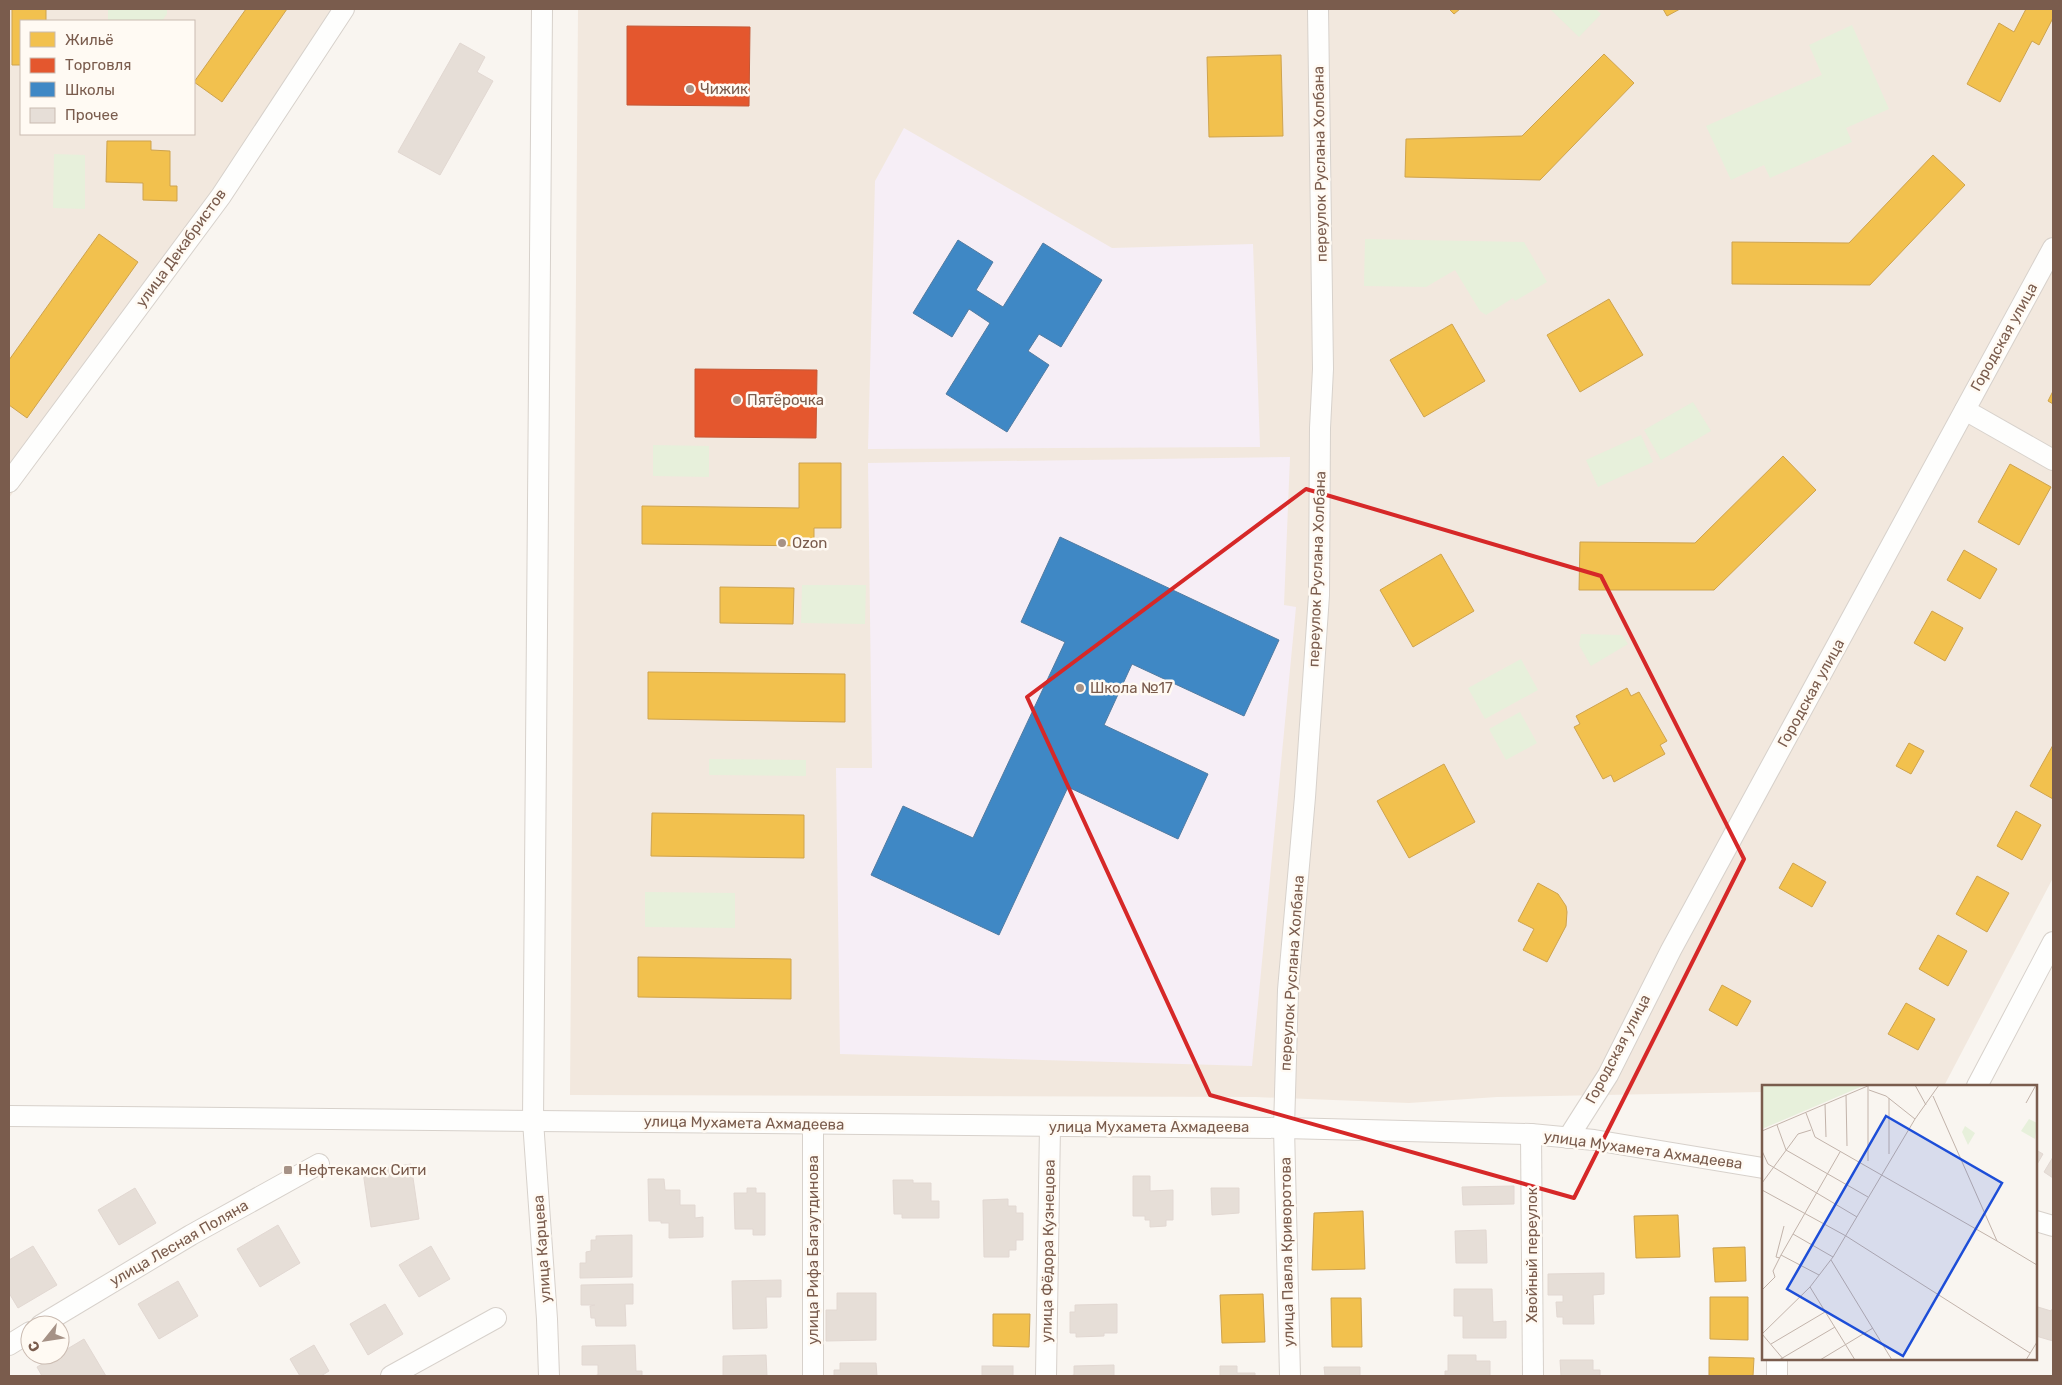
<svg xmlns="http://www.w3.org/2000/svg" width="2062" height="1385" viewBox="0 0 2062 1385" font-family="Rubik,sans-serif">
<rect width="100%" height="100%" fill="#f9f5f0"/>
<g fill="#f2e8de" fill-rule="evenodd">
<path d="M9,9H353L9,498ZM21,21H194V134H21Z"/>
<path d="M578,9H2053V878L1944,1086H1763V1092L1497,1097L1409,1103L1255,1097L570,1095Z"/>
</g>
<g fill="#f6eef6">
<path d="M904,128L1112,248L1253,244L1260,447L868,449L875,181Z"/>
<path d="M1290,457L1284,605L1296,607L1252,1066L840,1054L836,768H872L868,463Z"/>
</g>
<g fill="#e7f0db">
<path d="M108,9H167V14L162,21H108Z"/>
<path d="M1550,9H1596L1601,14L1579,37Z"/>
<path d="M1852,25L1889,109L1846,128L1852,142L1770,178L1764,165L1731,180L1706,126L1822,75L1809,45Z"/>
<path d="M54,154L85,155V209L53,208Z"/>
<path d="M1365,239L1524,242L1547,282L1515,301L1513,298L1486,315L1480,311L1455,270L1426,287L1364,286Z"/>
<path d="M1693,402L1711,431L1661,460L1644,430Z"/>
<path d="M1641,435L1653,462L1598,487L1586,460Z"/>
<path d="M653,445L709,446V477L653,476Z"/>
<path d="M802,585H866L865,624L801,623Z"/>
<path d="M1581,634L1622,635L1628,644L1591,666L1579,645Z"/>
<path d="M1521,659L1538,690L1485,719L1468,688Z"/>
<path d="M1520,712L1537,743L1506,760L1489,729Z"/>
<path d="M709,759L806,760V776L709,775Z"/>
<path d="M645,892L735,893V928L645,927Z"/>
</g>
<g fill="#f2c14e" stroke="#cea34e">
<path d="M12,9H46V21H21V65H12Z"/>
<path d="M246,9H287L222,102L194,82Z"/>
<path d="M1449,9H1460L1454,14Z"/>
<path d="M1663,9H1680L1667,16Z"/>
<path d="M2026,9H2053V18L2039,45L2032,41L2000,102L1967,84L1999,23L2014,32Z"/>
<path d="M1604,54L1634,83L1540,180L1405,177L1406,139L1522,136Z"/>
<path d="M1281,55L1283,136L1209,137L1207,57Z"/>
<path d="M107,141H151V150L170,151V186H177V201L143,200V183L106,182Z"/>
<path d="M1933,155L1965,185L1870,285L1732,284V242L1849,243Z"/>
<path d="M99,234L138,262L27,418L9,405V360Z"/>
<path d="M1609,299L1643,355L1580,392L1547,335Z"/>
<path d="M1452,324L1485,381L1424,417L1390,360Z"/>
<path d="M2053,391V404L2048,401Z"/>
<path d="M1783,456L1816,490L1714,590H1579L1580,542L1695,543Z"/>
<path d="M799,463H841V528H814V546L642,544V506L799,508Z"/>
<path d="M2010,464L2051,487L2019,545L1978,522Z"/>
<path d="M1964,550L1997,569L1980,599L1947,580Z"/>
<path d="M1441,554L1474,611L1413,647L1380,590Z"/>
<path d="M720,587L794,588L793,624L720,623Z"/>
<path d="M1932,611L1963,628L1945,661L1914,643Z"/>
<path d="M648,672L845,674V722L648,719Z"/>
<path d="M1627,688L1631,696L1639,692L1667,741L1660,745L1665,754L1614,782L1611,775L1603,779L1574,727L1580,724L1576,716Z"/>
<path d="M1909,743L1924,751L1911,774L1896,766Z"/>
<path d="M2053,745V799L2030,786Z"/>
<path d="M1444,764L1475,822L1409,858L1377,801Z"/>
<path d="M2016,811L2041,825L2022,860L1997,846Z"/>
<path d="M652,813L804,815V858L651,856Z"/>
<path d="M1793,863L1826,882L1812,907L1779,888Z"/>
<path d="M1977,876L2009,893L1987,932L1956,914Z"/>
<path d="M1538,883L1558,894L1566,906L1567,912L1566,926L1547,962L1523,950L1534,929L1518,921Z"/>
<path d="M1938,935L1967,951L1948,986L1919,969Z"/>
<path d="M638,957L791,959V999L638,997Z"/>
<path d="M1722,985L1751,1001L1737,1026L1709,1010Z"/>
<path d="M1906,1003L1935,1019L1918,1050L1888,1034Z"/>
<path d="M1363,1211L1365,1269L1312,1270L1314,1213Z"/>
<path d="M1678,1215L1680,1257L1636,1258L1634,1216Z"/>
<path d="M1745,1247L1746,1281L1715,1282L1713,1248Z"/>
<path d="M1263,1294L1265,1342L1222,1343L1220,1295Z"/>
<path d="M1710,1297H1748V1340L1710,1339Z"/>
<path d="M1331,1298H1361L1362,1347H1332Z"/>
<path d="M993,1314H1030L1029,1347L993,1346Z"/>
<path d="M1709,1357L1754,1358L1753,1376H1709Z"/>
</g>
<g fill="#e4572e" stroke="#c45837">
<path d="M627,26L750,27L749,106L627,105Z"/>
<path d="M695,369L817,370L816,438L695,437Z"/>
</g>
<g fill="#3f88c5" stroke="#517ba1">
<path d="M958,240L993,262L976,290L1003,307L1043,243L1102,280L1061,347L1039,334L1028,351L1049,365L1007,432L946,394L990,323L969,309L952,337L913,313Z"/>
<path d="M1060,537L1279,640L1244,716L1132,664L1104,725L1208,774L1178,839L1068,787L999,935L871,875L903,806L973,838L1065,642L1021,622Z"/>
</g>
<g fill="#e6ded7" stroke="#e2d8d2">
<path d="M460,43L485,57L477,72L493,81L440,175L398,152Z"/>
<path d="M2036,1150L2043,1154L2036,1166Z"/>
<path d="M2053,1157V1178L2044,1172Z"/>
<path d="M411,1164L419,1219L371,1227L363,1172Z"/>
<path d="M1133,1176H1150V1191L1173,1190V1220H1166V1226L1150,1227V1220H1145V1216H1133Z"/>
<path d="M648,1179H664L665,1190H680V1205H695V1218L703,1217V1237L669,1238V1223H661V1221H649Z"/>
<path d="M893,1180H913V1183H931V1201H939V1218H902V1214H894Z"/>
<path d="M1514,1186V1204L1463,1205L1462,1187Z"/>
<path d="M135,1188L156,1223L119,1245L98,1210Z"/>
<path d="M747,1188H756V1193H765V1235H753V1229H735L734,1193H747Z"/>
<path d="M1211,1188H1239V1213L1212,1215Z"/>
<path d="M1008,1199V1206H1016V1213H1023V1240H1016V1250H1009V1257H984L983,1200Z"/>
<path d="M278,1225L300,1263L260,1287L237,1249Z"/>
<path d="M1486,1230L1487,1263H1456L1455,1231Z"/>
<path d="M632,1235V1277L580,1278V1263H586V1252L591,1251V1240H596V1236Z"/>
<path d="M33,1246L57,1285L18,1308L9,1293V1260Z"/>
<path d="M431,1246L450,1279L419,1297L399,1265Z"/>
<path d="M1604,1273V1294L1593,1295L1594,1324H1563V1317H1557L1556,1302H1563V1295H1548V1274Z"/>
<path d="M781,1280V1297H766L767,1328L733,1329L732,1281Z"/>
<path d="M178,1281L198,1316L159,1339L138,1304Z"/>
<path d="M633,1284V1304H625L626,1326H596L595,1318H591L590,1306L595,1305H581V1285Z"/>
<path d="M1454,1289H1492L1493,1322L1506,1321V1338H1463V1316H1454Z"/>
<path d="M837,1293H876V1340L826,1341V1310H837Z"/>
<path d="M385,1304L403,1334L368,1355L350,1324Z"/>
<path d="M1117,1304V1333H1104V1336L1076,1337V1333H1070V1312H1075V1305Z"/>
<path d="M2038,1307L2051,1311L2053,1308V1341L2036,1336V1315Z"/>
<path d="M84,1339L106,1376H42L37,1367Z"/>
<path d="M314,1345L329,1371L321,1376H300L290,1359Z"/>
<path d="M635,1345L636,1371H642V1376H593L598,1375V1365H582V1346Z"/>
<path d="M766,1355L767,1376H723V1356Z"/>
<path d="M1448,1355H1476V1361H1490V1376H1445V1371H1448Z"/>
<path d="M1560,1360H1593V1370H1600V1376H1561Z"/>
<path d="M840,1363H876L877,1376H834V1370H840Z"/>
<path d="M1114,1365V1376H1070L1074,1375V1366Z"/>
<rect x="982" y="1366" width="31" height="10"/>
<path d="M1220,1366H1237V1373H1255V1376H1220Z"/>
<path d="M1324,1367H1360V1376H1325Z"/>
</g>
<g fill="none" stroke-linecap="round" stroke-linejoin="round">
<g stroke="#d7d1cb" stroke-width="22">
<g id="minor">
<path d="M542,9L533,1121L547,1319L549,1376"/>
<path d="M1965,410L2053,460"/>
<path d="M9,482L221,196L344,9"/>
<path d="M1977,1086L2053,942"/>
<path d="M9,1116L1284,1128L1531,1134L1594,1140L1763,1168"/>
<path d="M813,1124V1376"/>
<path d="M1531,1134L1533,1376"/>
<path d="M1568,1138L1608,1075L1671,950L2053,248"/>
<path d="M2036,1221L2053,1226"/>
<path d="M41,1325L191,1235L319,1164"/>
<path d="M9,1345L30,1332"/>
<path d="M1777,1359V1376"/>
<path d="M391,1376L496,1318"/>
<path d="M1046,1376L1050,1126"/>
<path d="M1290,1376L1284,1128L1288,990L1305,797L1319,595L1320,428L1323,369L1318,9"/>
</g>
</g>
<use href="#minor" stroke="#fefefd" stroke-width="20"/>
</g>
<path fill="none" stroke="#d62828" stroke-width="4" stroke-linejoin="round" d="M1306,489L1601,576L1744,859L1574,1198L1210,1095L1027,697Z"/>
<g fill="#a69286" stroke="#fffaf3" stroke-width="2">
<circle cx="690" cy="89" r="5"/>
<circle cx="737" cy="400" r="5"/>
<circle cx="782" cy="543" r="5"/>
<circle cx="1080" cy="688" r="5"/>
<rect x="283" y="1165" width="10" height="10" rx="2.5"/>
</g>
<g text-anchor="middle" stroke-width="5" stroke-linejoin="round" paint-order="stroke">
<g font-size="15" fill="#7a5c4d" stroke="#fffaf3" text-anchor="start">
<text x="700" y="94">Чижик</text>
<text x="747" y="405">Пятёрочка</text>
<text x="792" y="548">Ozon</text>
<text x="1090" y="693">Школа №17</text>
<text x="298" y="1175">Нефтекамск Сити</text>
</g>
<g font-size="15" fill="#7a5c4d" stroke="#fffaf3">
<text transform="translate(1320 164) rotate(-91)" y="5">переулок Руслана Холбана</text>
<text transform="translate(181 248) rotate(-54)" y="5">улица Декабристов</text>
<text transform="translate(2004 337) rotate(-61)" y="5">Городская улица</text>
<text transform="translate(1317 569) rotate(-88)" y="5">переулок Руслана Холбана</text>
<text transform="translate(1811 693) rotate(-61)" y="5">Городская улица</text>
<text transform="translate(1292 973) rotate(-86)" y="5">переулок Руслана Холбана</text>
<text transform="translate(1618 1049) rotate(-62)" y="5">Городская улица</text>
<text transform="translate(744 1123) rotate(1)" y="5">улица Мухамета Ахмадеева</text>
<text x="1149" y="1132">улица Мухамета Ахмадеева</text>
<text transform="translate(1643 1150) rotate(8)" y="5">улица Мухамета Ахмадеева</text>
<text transform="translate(179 1243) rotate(-30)" y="5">улица Лесная Поляна</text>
<text transform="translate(542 1249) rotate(-94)" y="5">улица Карцева</text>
<text transform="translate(813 1250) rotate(-90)" y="5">улица Рифа Багаутдинова</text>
<text transform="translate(1048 1251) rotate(-89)" y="5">улица Фёдора Кузнецова</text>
<text transform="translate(1287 1252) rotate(-91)" y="5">улица Павла Криворотова</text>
<text transform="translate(1532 1255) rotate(-90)" y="5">Хвойный переулок</text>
</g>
</g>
<g transform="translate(1762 1085)">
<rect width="275" height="275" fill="#f9f5f0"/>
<path d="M0,0H103L0,44ZM267,34L275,38L273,54L259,46ZM203,41L213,48L206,60L200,47Z" fill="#e7f0db"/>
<path fill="none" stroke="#c2b3aa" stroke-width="1" d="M153,0L164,20M107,5L124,11L153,34M84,10L85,61M171,11L235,156L275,180M127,13V69M264,18L274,0M63,19L64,52M44,28L53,52L235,156M15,40L24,65L106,112M0,46L108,0M0,66L6,79L95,132M106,76V1M0,98L36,49L49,45M0,105L84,151L268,268M31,149L71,172M19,170L57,190M18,173L14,172L22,141M69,175L130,275M48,202L93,275M0,205L13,192L11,186L19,170L78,67M0,249L48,202L71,172L153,34L177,0M0,249L22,275M9,259L63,227M17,275L73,242M58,275L111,243M264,275L275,257"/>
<path fill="#1d4ed8" fill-opacity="0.15" stroke="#1d4ed8" stroke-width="2.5" d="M124,31L240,98L141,271L25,204Z"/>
<rect width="275" height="275" fill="none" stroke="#7a5c4d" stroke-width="2.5"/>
</g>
<rect width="2062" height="1385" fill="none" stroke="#7a5c4d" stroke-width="20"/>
<rect x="20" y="20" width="175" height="115" fill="#fffaf3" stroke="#cabbb1"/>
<rect x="30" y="32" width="25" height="15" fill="#f2c14e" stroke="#cabbb1"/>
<text x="65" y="45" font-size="15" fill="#7a5c4d">Жильё</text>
<rect x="30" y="58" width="25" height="15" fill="#e4572e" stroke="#cabbb1"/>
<text x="65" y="70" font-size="15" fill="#7a5c4d">Торговля</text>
<rect x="30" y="82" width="25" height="15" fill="#3f88c5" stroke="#cabbb1"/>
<text x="65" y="95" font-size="15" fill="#7a5c4d">Школы</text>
<rect x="30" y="108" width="25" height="15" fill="#e6ded7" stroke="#cabbb1"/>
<text x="65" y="120" font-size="15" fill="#7a5c4d">Прочее</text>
<g transform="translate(45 1340) rotate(240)"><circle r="24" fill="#fffaf3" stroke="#cabbb1"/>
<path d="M0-4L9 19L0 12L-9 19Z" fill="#a69286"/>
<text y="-8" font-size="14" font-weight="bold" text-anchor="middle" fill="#7a5c4d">С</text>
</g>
</svg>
